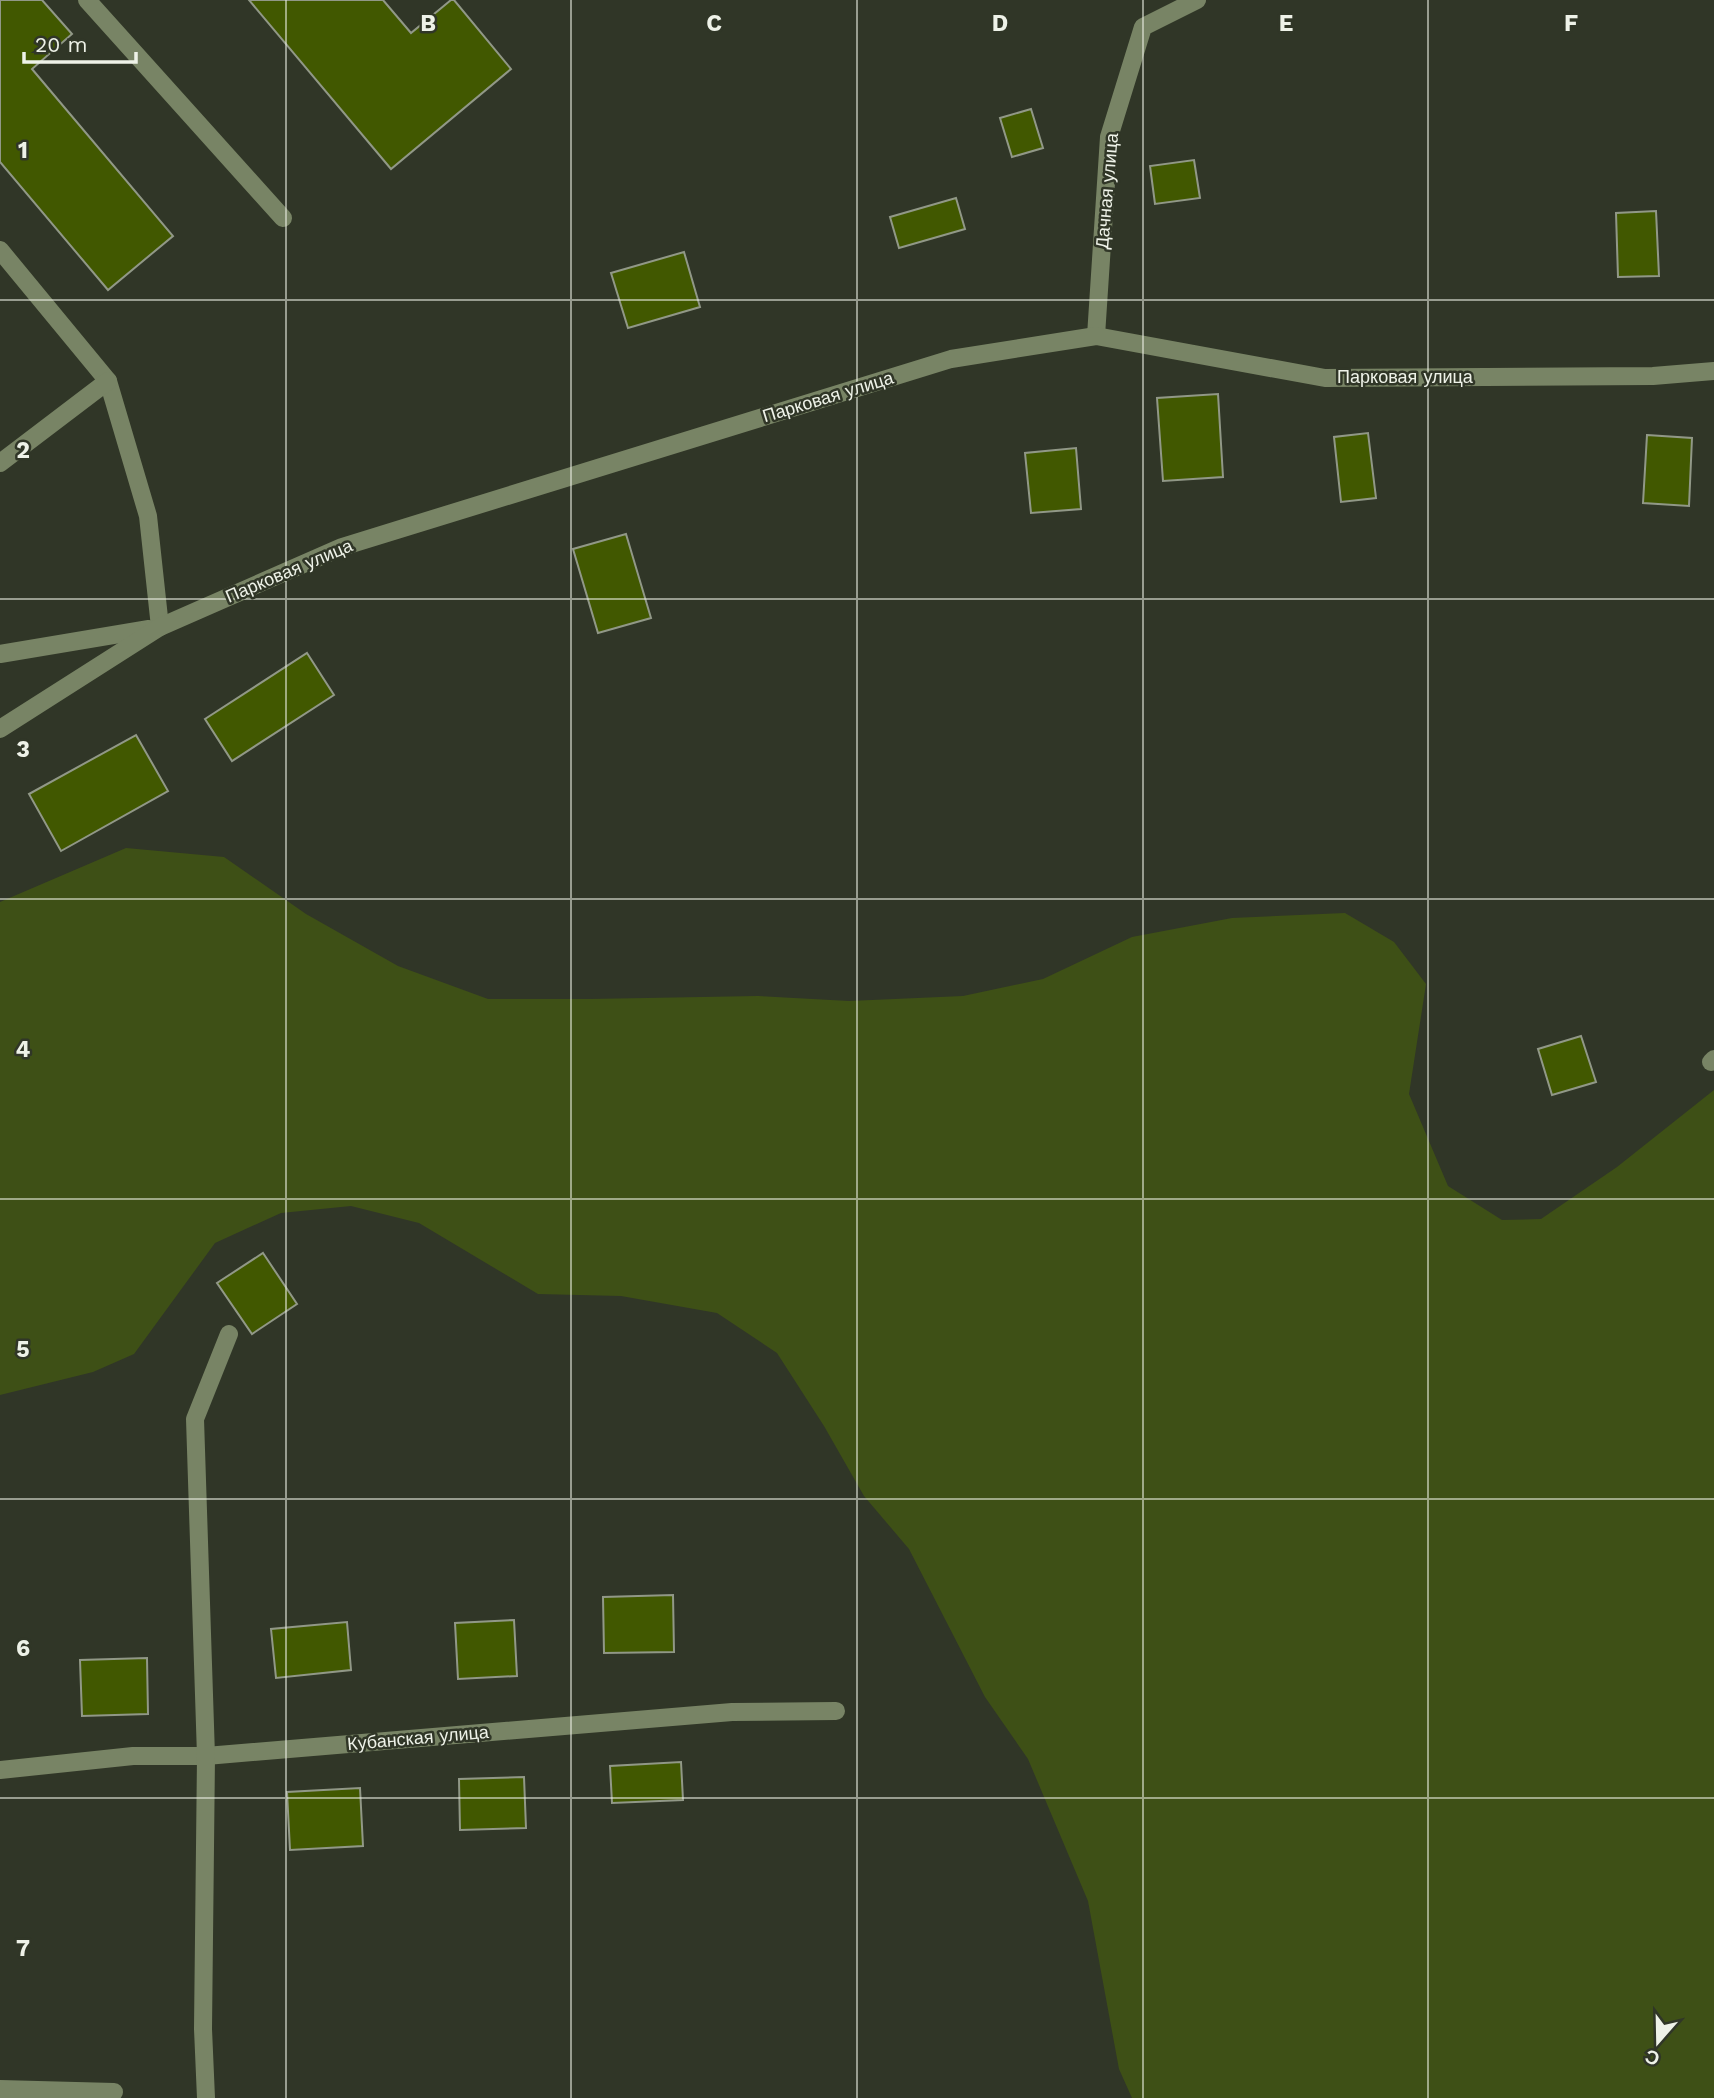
<svg xmlns="http://www.w3.org/2000/svg" width="1714" height="2098" viewBox="0 0 1714 2098" font-family="'Work Sans',sans-serif">
<rect width="100%" height="100%" fill="#303627"/>
<path fill="#3e5016" d="M126,848L224,857L306,914L398,966L488,999H590L758,996L849,1001L963,996L1043,979L1132,937L1232,918L1345,913L1394,942L1426,984L1409,1094L1448,1186L1502,1220L1541,1219L1617,1167L1714,1090V2098H1132L1119,2069L1088,1901L1028,1759L985,1697L909,1549L864,1496L824,1426L777,1353L717,1313L621,1296L538,1294L419,1223L351,1206L281,1213L215,1243L134,1354L93,1372L0,1395V902Z"/>
<g fill="#415800" stroke="#919887" stroke-width="2">
<path d="M0,0H42L72,34L32,69L173,236L108,290L0,162Z"/>
<path d="M249,0H383L411,33L451,0H454L511,69L391,169Z"/>
<path d="M1031,109L1043,148L1012,157L1000,118Z"/>
<path d="M1194,160L1200,198L1155,204L1150,166Z"/>
<path d="M956,198L965,229L899,248L890,217Z"/>
<path d="M1656,211L1659,276L1618,277L1616,213Z"/>
<path d="M684,252L700,307L628,328L611,273Z"/>
<path d="M1218,394L1223,477L1163,481L1157,398Z"/>
<path d="M1368,433L1376,498L1341,502L1334,437Z"/>
<path d="M1647,435L1692,438L1689,506L1643,503Z"/>
<path d="M1076,448L1081,509L1031,513L1025,453Z"/>
<path d="M626,534L651,618L598,633L573,549Z"/>
<path d="M307,653L334,695L232,761L205,719Z"/>
<path d="M136,735L168,791L61,851L29,794Z"/>
<path d="M1581,1036L1596,1082L1552,1095L1538,1049Z"/>
<path d="M263,1253L297,1304L252,1334L217,1283Z"/>
<path d="M673,1595L674,1652L604,1653L603,1597Z"/>
<path d="M514,1620L517,1676L458,1679L455,1623Z"/>
<path d="M347,1622L351,1670L276,1678L271,1629Z"/>
<path d="M147,1658L148,1714L82,1716L80,1660Z"/>
<path d="M681,1762L683,1800L612,1803L610,1766Z"/>
<path d="M524,1777L526,1828L460,1830L459,1779Z"/>
<path d="M360,1788L363,1846L290,1850L287,1792Z"/>
</g>
<g fill="none" stroke-linecap="round" stroke-linejoin="round">
<g stroke="#788465" stroke-width="18">
<path d="M87,0L283,218"/>
<path d="M0,250L108,381L148,516L160,627"/>
<path d="M1096,336L1109,137L1143,27L1197,0"/>
<path d="M0,463L108,381"/>
<path d="M0,654L149,629"/>
<path d="M0,729L160,627L342,547L951,359L1096,336L1325,378L1653,376L1714,371"/>
<path d="M1711,1062L1714,1059"/>
<path d="M0,1770L133,1756H206L732,1712L836,1711"/>
<path d="M0,2089L114,2092"/>
<path d="M206,2098L203,2029L206,1756L195,1419L229,1334"/>
</g>
</g>
<path fill="none" stroke="#eef2e8" stroke-width="2" stroke-opacity="0.55" d="M286,0V2098M571,0V2098M857,0V2098M1143,0V2098M1428,0V2098M0,300H1714M0,599H1714M0,899H1714M0,1199H1714M0,1499H1714M0,1798H1714"/>
<g text-anchor="middle" stroke-width="5" stroke-linejoin="round" paint-order="stroke">
<g font-size="18" fill="#eef2e8" stroke="#303627">
<text transform="translate(1107 191) rotate(-85)" y="6">Дачная улица</text>
<text x="1405" y="383">Парковая улица</text>
<text transform="translate(828 397) rotate(-17)" y="6">Парковая улица</text>
<text transform="translate(289 571) rotate(-23)" y="6">Парковая улица</text>
<text transform="translate(418 1738) rotate(-5)" y="6">Кубанская улица</text>
</g>
</g>
<g font-size="23" text-anchor="middle" font-weight="bold" fill="#eef2e8" stroke="#303627" stroke-width="5" stroke-linejoin="round" paint-order="stroke">
<text x="428" y="31">B</text>
<text x="714" y="31">C</text>
<text x="1000" y="31">D</text>
<text x="1286" y="31">E</text>
<text x="1571" y="31">F</text>
<text x="23" y="158">1</text>
<text x="23" y="458">2</text>
<text x="23" y="757">3</text>
<text x="23" y="1057">4</text>
<text x="23" y="1357">5</text>
<text x="23" y="1656">6</text>
<text x="23" y="1956">7</text>
</g>
<g transform="translate(1658 2042) rotate(200)" stroke="#303627" stroke-width="5" paint-order="stroke">
<path d="M0-5L12 26L0 18L-12 26Z" fill="#eef2e8"/>
<text y="-10" font-size="19" font-weight="bold" text-anchor="middle" fill="#eef2e8">С</text>
</g>
<path d="M24 52v10h112v-10" fill="none" stroke="#eef2e8" stroke-width="3.5"/>
<text x="35" y="52" font-size="21" fill="#eef2e8" stroke="#303627" stroke-width="5" paint-order="stroke">20 m</text>
</svg>
